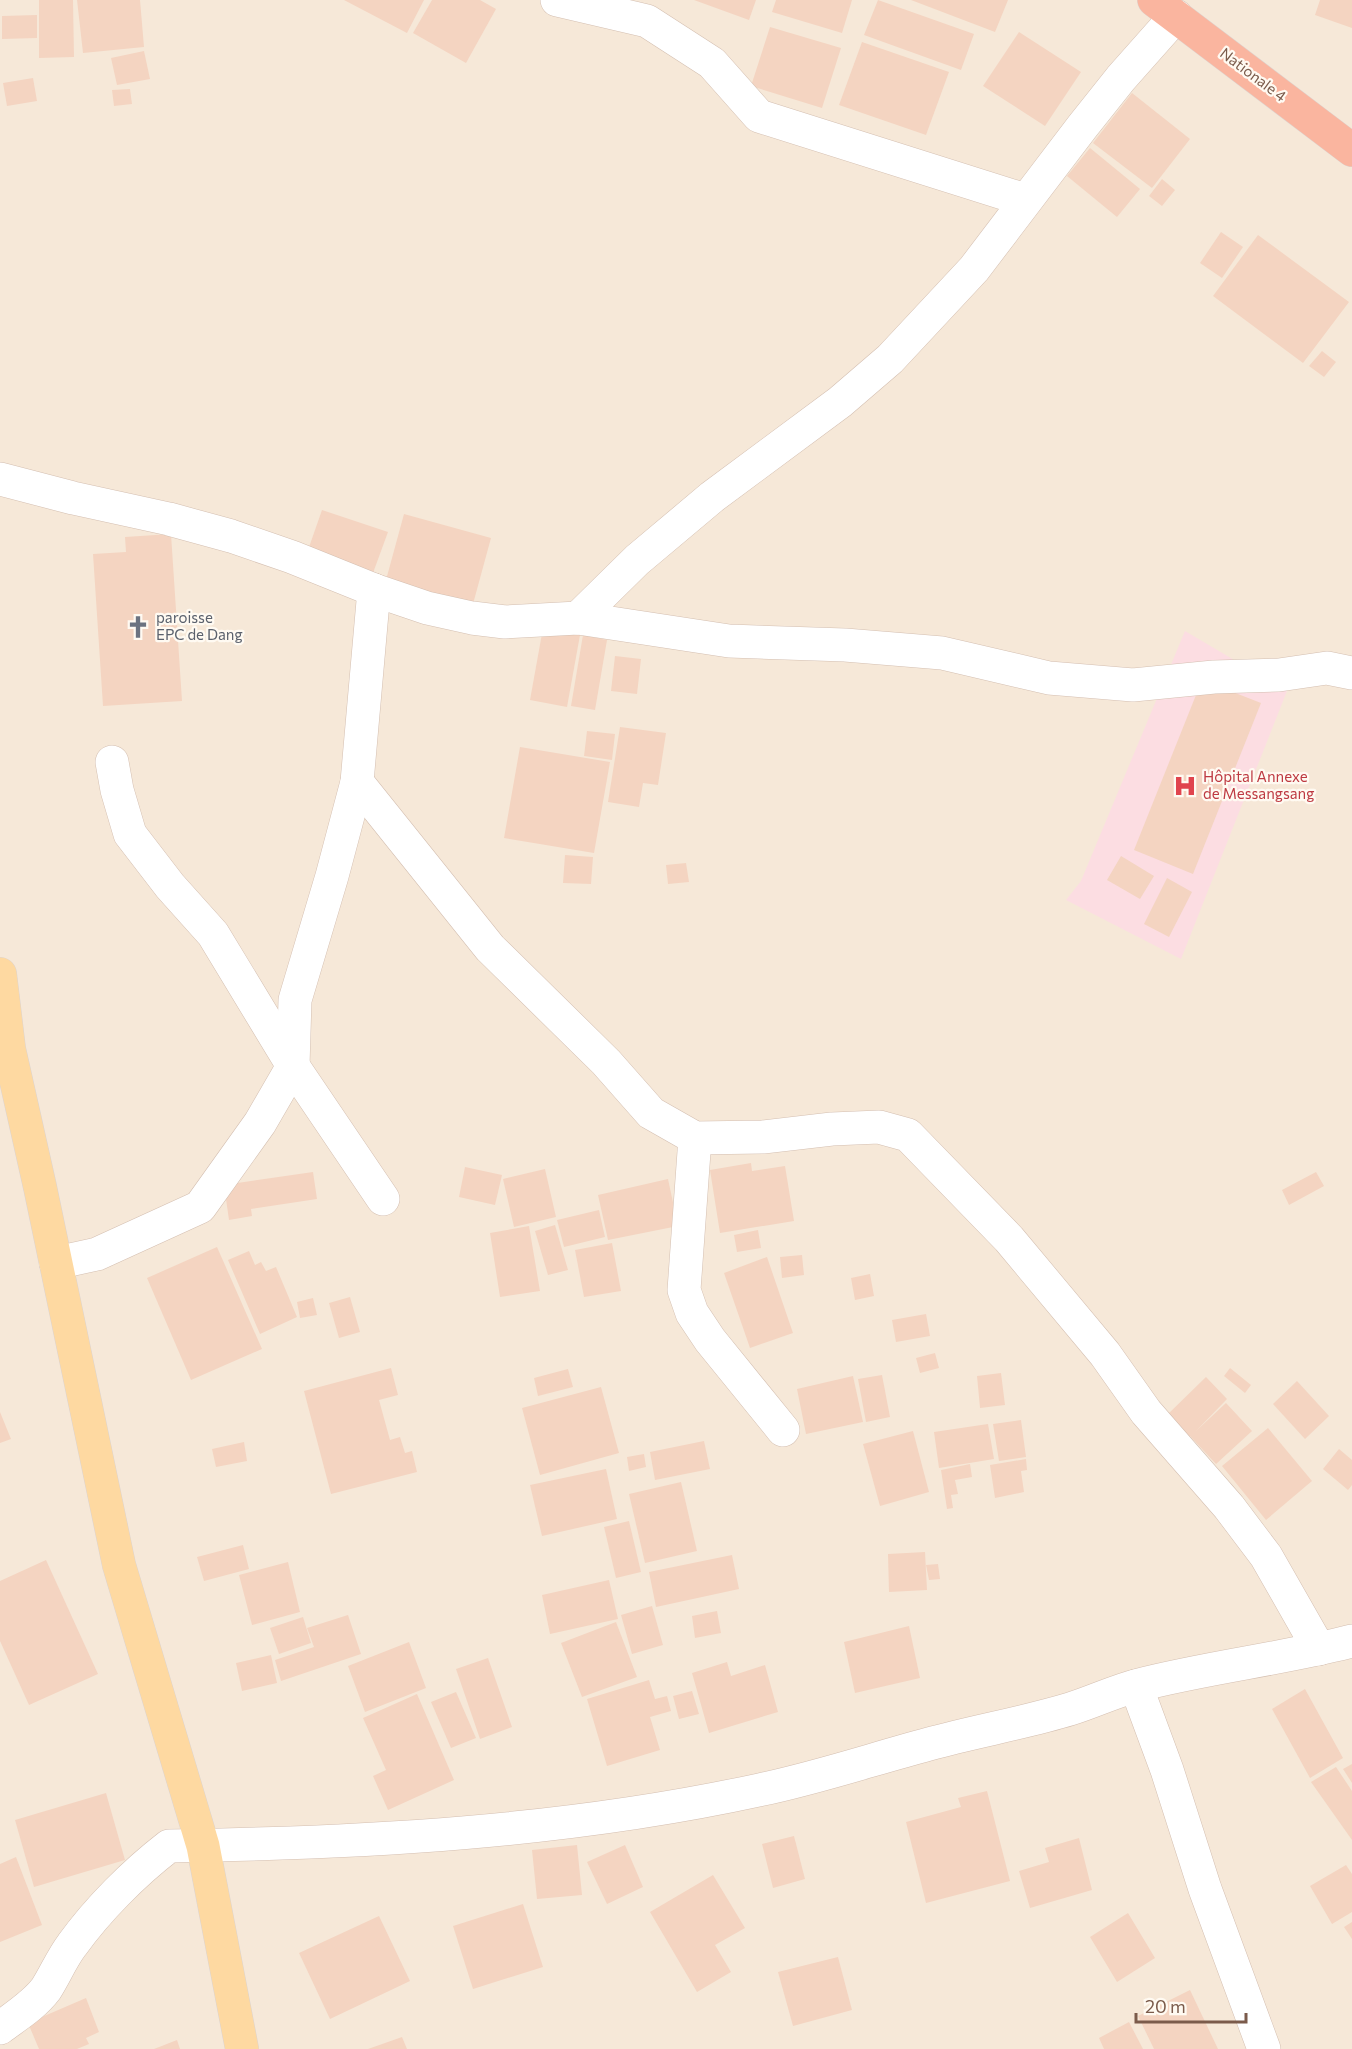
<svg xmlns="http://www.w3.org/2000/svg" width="1352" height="2049" viewBox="0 0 1352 2049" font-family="Commissioner,sans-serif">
<rect width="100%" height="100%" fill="#fdf6eb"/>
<rect fill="#f6e8d8" x="0" y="0" width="1352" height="2049"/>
<path fill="#fcdde2" d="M1185,631L1287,691L1181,959L1066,900L1081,881Z"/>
<g fill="#f4d4c1">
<path d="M39,0H73L74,57L39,58Z"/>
<path d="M77,0H140L144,47L83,53Z"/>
<path d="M344,0H424L407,33Z"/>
<path d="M432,0H480L496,9L466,63L413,33Z"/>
<path d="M694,0H756L749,20Z"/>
<path d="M776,0H852L842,33L772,12Z"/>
<path d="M878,0L974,34L961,70L864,35Z"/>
<path d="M911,0H1008L995,32Z"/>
<path d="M1320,0H1352V28L1315,15Z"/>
<path d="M37,15V38L2,39V16Z"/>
<path d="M770,27L841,48L822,108L751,86Z"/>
<path d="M1019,32L1081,72L1045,126L983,86Z"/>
<path d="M862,42L949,72L926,135L839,105Z"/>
<path d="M144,51L150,79L117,85L111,58Z"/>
<path d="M33,78L37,101L7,106L3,83Z"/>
<path d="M130,89L132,104L114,106L112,90Z"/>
<path d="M1132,93L1190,139L1152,188L1093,143Z"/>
<path d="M1090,148L1140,189L1117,217L1067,176Z"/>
<path d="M1162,179L1175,190L1162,206L1149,196Z"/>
<path d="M1221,232L1243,247L1222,278L1200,263Z"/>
<path d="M1258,235L1349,302L1303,363L1213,296Z"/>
<path d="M1322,351L1336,362L1324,377L1309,366Z"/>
<path d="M322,510L388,532L373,573L308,550Z"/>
<path d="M404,514L491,538L470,615L383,591Z"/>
<path d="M171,534L182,701L103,706L93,554L126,552L125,537Z"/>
<path d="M543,628L580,635L567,707L530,700Z"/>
<path d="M583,635L607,640L595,710L571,706Z"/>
<path d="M615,656L641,659L637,694L611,691Z"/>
<path d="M1202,680L1261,703L1193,874L1134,850Z"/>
<path d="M620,727L666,733L658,785L643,783L639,807L608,802Z"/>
<path d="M587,731L615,734L612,760L584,756Z"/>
<path d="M520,747L610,762L594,853L504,838Z"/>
<path d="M565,855L593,857L591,884L563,883Z"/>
<path d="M1121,856L1154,876L1140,899L1107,880Z"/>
<path d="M686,863L689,882L668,884L666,865Z"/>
<path d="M1167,878L1192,892L1169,937L1144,924Z"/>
<path d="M751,1163L752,1171L785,1166L794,1221L720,1233L710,1170Z"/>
<path d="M465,1167L502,1175L495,1205L459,1197Z"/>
<path d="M545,1169L556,1217L514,1227L503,1179Z"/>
<path d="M313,1172L317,1199L251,1209L252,1216L229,1220L224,1185Z"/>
<path d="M1316,1172L1324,1186L1289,1205L1282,1190Z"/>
<path d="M668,1179L678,1226L608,1240L598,1195Z"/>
<path d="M599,1210L605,1237L564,1247L557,1220Z"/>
<path d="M555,1225L568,1270L548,1275L535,1231Z"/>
<path d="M529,1226L540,1291L500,1297L490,1233Z"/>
<path d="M758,1230L761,1248L737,1252L734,1235Z"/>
<path d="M612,1243L621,1291L584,1297L575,1250Z"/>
<path d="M217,1247L262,1349L191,1380L147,1278Z"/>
<path d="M249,1251L255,1265L261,1262L266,1271L276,1267L297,1317L260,1334L228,1260Z"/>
<path d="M802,1255L804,1275L782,1278L780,1257Z"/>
<path d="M767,1257L793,1333L750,1348L724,1273Z"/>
<path d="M870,1274L874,1296L855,1300L851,1278Z"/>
<path d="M350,1297L360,1332L339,1338L329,1303Z"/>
<path d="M313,1298L317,1315L300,1318L297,1302Z"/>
<path d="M926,1314L930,1336L896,1342L892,1320Z"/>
<path d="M935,1353L939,1368L920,1373L916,1358Z"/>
<path d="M391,1368L398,1395L379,1400L390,1440L400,1437L405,1453L412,1451L417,1472L331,1494L304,1391Z"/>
<path d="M1230,1368L1251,1385L1245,1393L1224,1376Z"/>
<path d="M568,1369L573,1387L538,1396L534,1378Z"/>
<path d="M1001,1373L1005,1405L980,1408L977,1376Z"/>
<path d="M882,1375L890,1417L866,1422L858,1379Z"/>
<path d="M853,1376L863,1422L806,1434L797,1389Z"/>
<path d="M1206,1377L1227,1399L1196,1431L1226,1403L1252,1431L1216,1464L1190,1436L1186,1440L1164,1418Z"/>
<path d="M1297,1381L1329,1416L1305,1439L1273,1404Z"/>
<path d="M601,1387L619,1453L540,1475L522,1408Z"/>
<path d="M0,1412L11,1439L0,1443Z"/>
<path d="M1021,1420L1026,1457L999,1461L993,1424Z"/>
<path d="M988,1424L994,1459L939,1468L934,1432Z"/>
<path d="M1268,1428L1312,1481L1266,1520L1222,1466Z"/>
<path d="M913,1431L929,1492L880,1506L863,1444Z"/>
<path d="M704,1441L710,1469L655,1480L650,1452Z"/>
<path d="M244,1442L247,1461L216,1467L212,1449Z"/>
<path d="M1339,1449L1352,1460V1485L1348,1490L1323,1469Z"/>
<path d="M644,1454L646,1467L629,1471L627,1457Z"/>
<path d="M1026,1459L1027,1470L1021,1471L1024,1492L995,1498L990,1465Z"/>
<path d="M970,1464L972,1477L955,1480L958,1494L951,1495L953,1508L947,1509L941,1470Z"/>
<path d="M606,1469L617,1519L542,1536L530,1485Z"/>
<path d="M681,1482L697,1551L645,1563L629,1494Z"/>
<path d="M629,1521L641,1572L616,1578L604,1527Z"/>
<path d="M243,1545L249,1569L204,1581L197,1557Z"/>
<path d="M925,1552L927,1590L889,1592L888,1554Z"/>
<path d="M732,1555L739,1589L656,1607L649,1572Z"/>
<path d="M46,1560L98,1674L29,1705L0,1641V1581Z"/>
<path d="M288,1562L300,1612L252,1625L239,1575Z"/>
<path d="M938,1564L940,1579L929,1580L926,1565Z"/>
<path d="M609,1580L618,1619L550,1634L542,1595Z"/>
<path d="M652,1606L663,1645L632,1654L621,1615Z"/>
<path d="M717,1611L721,1633L695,1638L692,1616Z"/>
<path d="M348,1615L361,1654L281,1681L275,1660L314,1647L307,1628Z"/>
<path d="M303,1617L311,1643L279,1654L270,1628Z"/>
<path d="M616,1622L637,1677L582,1697L561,1643Z"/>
<path d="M909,1626L920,1678L855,1693L844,1642Z"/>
<path d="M409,1642L426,1688L365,1712L348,1666Z"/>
<path d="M271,1655L277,1683L242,1691L236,1663Z"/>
<path d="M488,1658L512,1727L480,1739L456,1669Z"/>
<path d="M727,1662L731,1676L765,1665L778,1712L709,1733L692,1673Z"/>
<path d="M649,1680L655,1699L667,1696L671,1711L650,1717L660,1750L607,1766L587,1699Z"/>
<path d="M1305,1689L1343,1758L1310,1778L1272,1709Z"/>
<path d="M692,1691L699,1714L679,1719L673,1696Z"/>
<path d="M456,1692L476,1738L451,1748L431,1702Z"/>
<path d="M417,1694L454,1780L388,1810L373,1776L386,1770L363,1718Z"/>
<path d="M1352,1764V1783L1343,1769Z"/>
<path d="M1336,1767L1352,1791V1840L1311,1782Z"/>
<path d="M987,1791L1010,1881L926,1903L906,1822L961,1807L958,1798Z"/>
<path d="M106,1793L125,1860L34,1887L15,1820Z"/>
<path d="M794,1836L805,1879L773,1888L762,1844Z"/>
<path d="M1079,1838L1092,1890L1030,1908L1019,1871L1049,1862L1045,1848Z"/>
<path d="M577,1845L582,1895L537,1899L532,1850Z"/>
<path d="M625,1845L643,1887L607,1904L587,1862Z"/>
<path d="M16,1857L42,1925L0,1942V1864Z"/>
<path d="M1346,1865L1352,1874V1912L1332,1924L1310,1886Z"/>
<path d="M713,1875L745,1928L715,1945L731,1972L697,1992L650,1912Z"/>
<path d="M523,1904L543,1967L473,1989L453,1926Z"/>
<path d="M1128,1913L1155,1958L1117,1982L1090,1937Z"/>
<path d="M379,1916L410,1981L330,2019L299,1953Z"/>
<path d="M1352,1922V1939L1344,1927Z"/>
<path d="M838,1957L852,2010L793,2026L778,1972Z"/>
<path d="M1190,1990L1218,2049H1154L1138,2016Z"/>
<path d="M86,1998L99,2032L86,2038L89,2044L77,2049H39L28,2023Z"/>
<path d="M1129,2022L1143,2049H1104L1099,2038Z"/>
<path d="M402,2037L407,2049H368Z"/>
<path d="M177,2040L180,2049H154Z"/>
</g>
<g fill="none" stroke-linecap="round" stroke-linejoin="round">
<g stroke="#d4bfb1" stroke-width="34">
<g id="minor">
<path d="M557,0L647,21L712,63L759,116L1025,200"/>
<path d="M0,479L73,498L169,519L231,536L292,557L374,590L427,608L472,618L505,622L578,618L729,641L845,645L942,653L1049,678L1133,685L1214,677L1279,675L1327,668L1352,673"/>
<path d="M578,618L637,560L712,497L840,402L890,359L974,269L1082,127L1121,78L1176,16"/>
<path d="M112,762L117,790L130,834L170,886L213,934L293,1066L383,1199"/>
<path d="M357,782L490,948L606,1062L651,1113L695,1138L763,1137L832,1129L879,1127L908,1135L1009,1239L1105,1354L1146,1412L1229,1507L1266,1556L1319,1649"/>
<path d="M695,1138L684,1290L692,1313L710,1340L783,1430"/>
<path d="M56,1263L97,1254L200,1207L260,1123L293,1066L295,1000L332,876L357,782L374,590"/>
<path d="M1136,1686L1167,1770L1205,1889L1264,2049"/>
<path d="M0,2028C16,2016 34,2005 46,1989C55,1975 62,1958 72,1945C98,1909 134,1873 169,1846C366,1843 566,1832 759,1790C817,1778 873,1759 929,1744C976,1731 1024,1723 1070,1709C1093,1702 1115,1691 1139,1685C1209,1667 1282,1659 1352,1641"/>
</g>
</g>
<g stroke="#ddd4d0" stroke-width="34">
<path id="major" d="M0,974L9,1049L40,1187L119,1565L203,1846L242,2049"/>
</g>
<g stroke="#ddd4d0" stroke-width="34">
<path id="highway" d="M1154,0L1352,150"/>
</g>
<use href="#minor" stroke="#fff" stroke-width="33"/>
<use href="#major" stroke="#fed9a1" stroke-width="33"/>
<use href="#highway" stroke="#fab59f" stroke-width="33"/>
</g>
<defs>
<g id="church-bare" transform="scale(1.8)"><path d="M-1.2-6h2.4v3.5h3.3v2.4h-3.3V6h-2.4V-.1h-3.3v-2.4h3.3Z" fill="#6b7280" stroke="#fffaf2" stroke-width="2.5" paint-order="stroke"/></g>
<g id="hospital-bare" transform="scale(1.8)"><path d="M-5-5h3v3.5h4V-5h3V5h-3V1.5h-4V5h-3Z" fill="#e0444e" stroke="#fffaf2" stroke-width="2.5" paint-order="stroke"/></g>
</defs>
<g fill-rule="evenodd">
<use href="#church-bare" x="138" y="627"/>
<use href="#hospital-bare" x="1185" y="786"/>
</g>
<g text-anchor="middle" stroke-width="4.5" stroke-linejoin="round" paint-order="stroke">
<g font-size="15" fill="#7b5b4b" stroke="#fffaf2">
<text transform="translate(1253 75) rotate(37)" y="5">Nationale 4</text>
</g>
<g font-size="15" fill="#5b616d" stroke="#fffaf2" text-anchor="start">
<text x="156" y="623">paroisse<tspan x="156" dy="17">EPC de Dang</tspan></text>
</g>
<g font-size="15" fill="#be3a42" stroke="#fffaf2" text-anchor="start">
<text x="1203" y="782">Hôpital Annexe<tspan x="1203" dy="17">de Messangsang</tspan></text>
</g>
</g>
<path d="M1136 2013v9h110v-9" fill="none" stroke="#7b5b4b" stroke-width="3"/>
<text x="1145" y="2013" font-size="18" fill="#7b5b4b" stroke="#fffaf2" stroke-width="4.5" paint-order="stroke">20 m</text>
</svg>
